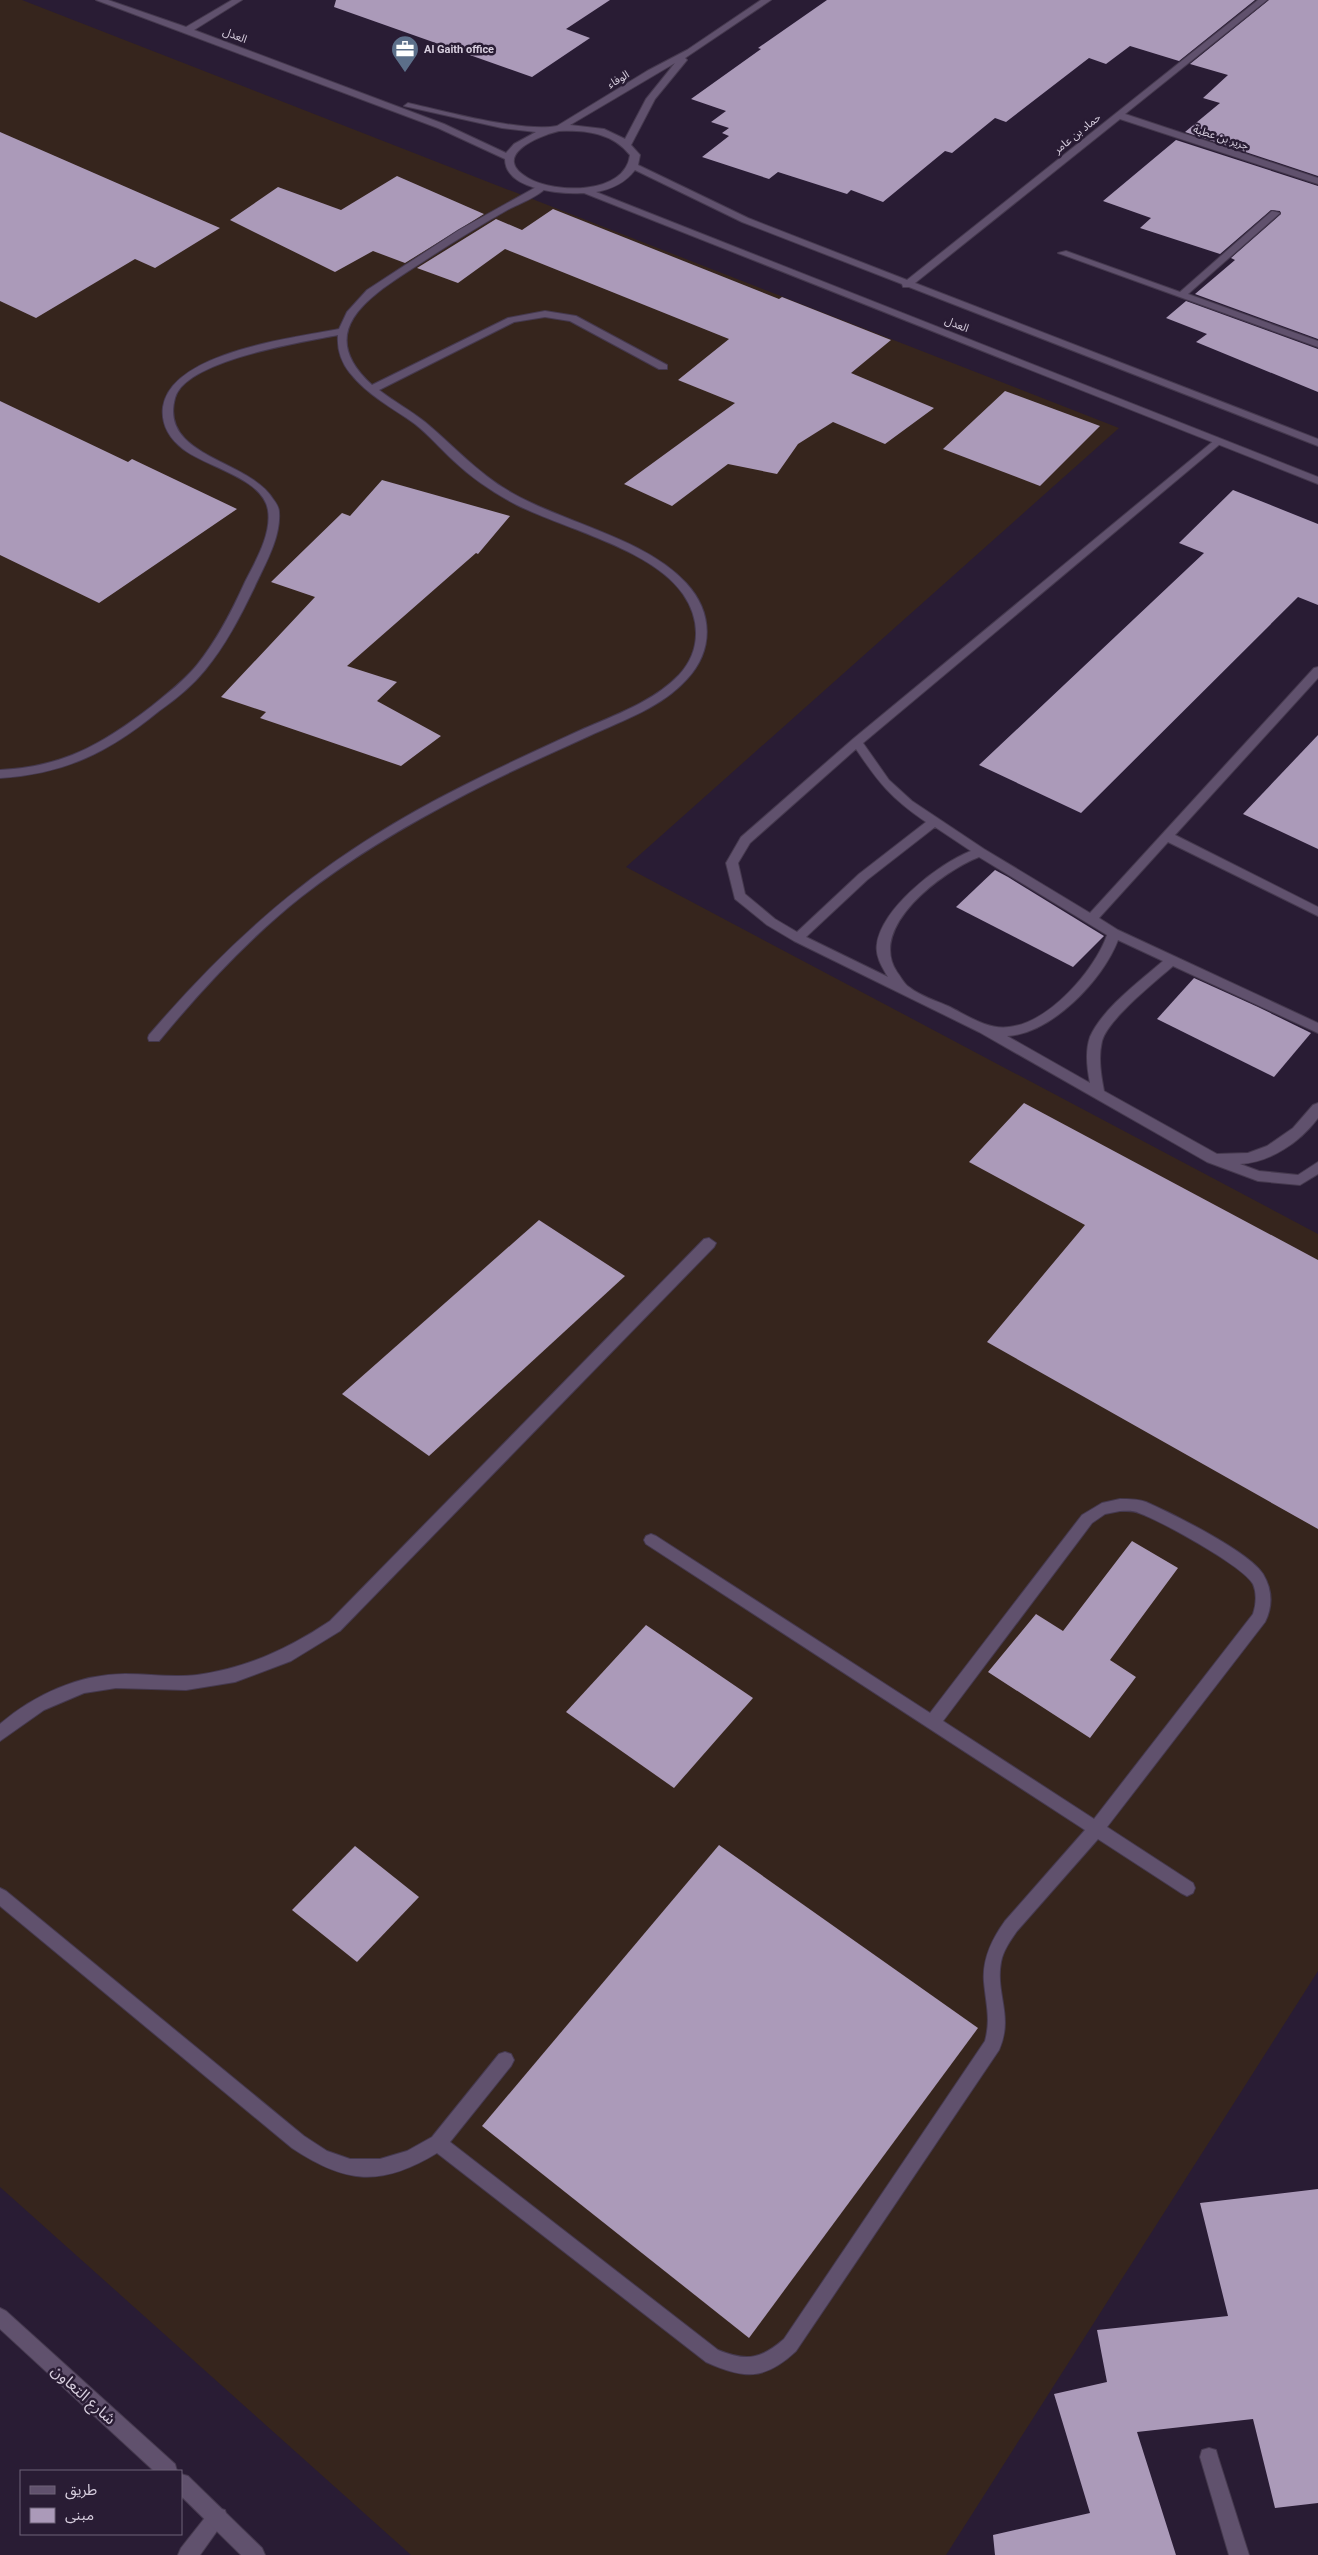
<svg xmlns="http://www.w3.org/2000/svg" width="1318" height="2555" viewBox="0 0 1318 2555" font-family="Roboto,'Noto Sans Arabic',sans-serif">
<rect width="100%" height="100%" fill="#291c34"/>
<path fill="#36251d" d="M0,0H22L1119,428L626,867L1318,1234V1971L946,2555H411L0,2187Z"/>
<g fill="#ab9ab9">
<path d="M336,0H610L566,29L590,38L532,77L334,7Z"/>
<path d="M827,0H1255L1179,61L1130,46L1106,64L1089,58L1006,122L995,118L952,153L945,151L883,202L851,190L847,194L778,172L769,179L702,157L729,136L722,133L729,128L711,122L726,111L691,99L761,49L758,48Z"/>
<path d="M1269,0H1318V176L1185,132L1220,103L1203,98L1228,75L1190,64Z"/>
<path d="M0,132L220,228L155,268L135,259L36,318L0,301Z"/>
<path d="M1176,140L1318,186V339L1195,294L1235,260L1231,258L1281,214L1280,211L1271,210L1220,254L1140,228L1151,218L1103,201Z"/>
<path d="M397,176L484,214L405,263L373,251L335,272L230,220L278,187L341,210Z"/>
<path d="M553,209L779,299L782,297L891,340L851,373L934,408L885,444L833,422L798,444L777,474L728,464L672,506L624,484L735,403L678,380L729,339L505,249L458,283L417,268L496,219L522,230Z"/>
<path d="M1186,301L1318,349V392L1196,342L1207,334L1166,318Z"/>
<path d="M1005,391L1100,426L1040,486L943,449Z"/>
<path d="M0,401L128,462L132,459L237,509L99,603L0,555Z"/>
<path d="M382,480L510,516L478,554L476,553L347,666L397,682L377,701L441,736L401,766L260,718L266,712L221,697L315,597L271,582L342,513L350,516Z"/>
<path d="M1233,490L1318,524V605L1298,597L1081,813L979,765L1204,553L1179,543Z"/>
<path d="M1318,735V849L1243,814Z"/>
<path d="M995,870L1008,877L1104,936L1073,967L956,907Z"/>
<path d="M1194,978L1258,1007L1311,1033L1274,1077L1157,1019Z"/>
<path d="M1024,1103L1318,1260V1529L987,1342L1085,1225L969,1162Z"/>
<path d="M539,1220L625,1276L429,1456L342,1394Z"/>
<path d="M1132,1541L1178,1568L1110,1660L1136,1677L1090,1738L988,1672L1036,1614L1063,1631Z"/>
<path d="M646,1625L753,1698L674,1788L566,1712Z"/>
<path d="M719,1845L978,2028L749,2338L482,2126Z"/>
<path d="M355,1846L419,1897L357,1962L292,1910Z"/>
<path d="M1318,2189V2503L1275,2508L1253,2419L1137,2432L1176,2555H995L993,2535L1090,2513L1054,2394L1107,2382L1097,2330L1228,2316L1200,2203Z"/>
</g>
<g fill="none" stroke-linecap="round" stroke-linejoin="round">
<g stroke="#45394e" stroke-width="2">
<g id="service">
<path d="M538,186L546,188C537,197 521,203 509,209C479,226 450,244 421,263C375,293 310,329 372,385L508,318L545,311L576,316L667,365V369H659L570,321L545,317L514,322L379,390C393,401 410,410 425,422C454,446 478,474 512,493C564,523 645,538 686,583C713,612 714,650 687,679C662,707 624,720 591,735C550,754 508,772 468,793C410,823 353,856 301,897C248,939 202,989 159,1041H149L148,1038L149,1035C244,924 333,851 463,786C502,766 542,748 581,730C615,715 653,702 679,675C701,651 701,620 683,594C652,549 565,529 517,505C494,493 473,479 454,461C441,449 429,435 415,424C393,408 367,395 350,373C341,362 337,349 338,335C303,342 185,360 175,398C159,457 248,459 273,499C276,503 279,507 279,512C281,538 264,566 254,588C240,617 225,646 205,670C192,686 176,699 159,711C109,752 65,774 0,778V770C63,767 103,744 152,706C168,693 184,681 197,665C217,640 232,611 245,582C255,562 272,534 268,510C263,478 206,467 183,449C169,438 161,425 163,407C171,352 294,338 339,329L347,312L367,290L459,230Z"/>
<path d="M1216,439L1220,440V444L863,743L889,780L912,801L984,849L1090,913L1314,668L1318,667V678L1175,835L1318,907V916L1168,842L1099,918L1118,930L1318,1023V1033L1173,966C1155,982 1108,1019 1102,1041C1098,1058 1101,1075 1104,1091L1217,1154L1248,1153L1267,1146L1293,1128L1313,1105L1318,1103V1118C1300,1142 1271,1162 1240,1164L1259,1171L1298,1175L1318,1162V1174L1300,1185L1258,1181L1207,1162L979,1032L794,941L767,925L735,899L726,863L741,837L853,739ZM856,749C879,783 891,798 926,822L859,874L797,932L775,919L745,894L738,863L750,843ZM935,827L971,851C938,864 882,908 877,944C875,956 882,967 888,977L806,937L867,880ZM979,857L1107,935C1095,970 1049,1023 1009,1027C988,1030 968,1016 950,1007C937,1001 920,996 909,987C904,984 901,977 897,972C867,927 943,871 979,857ZM1118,940L1163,961C1140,981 1102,1009 1090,1037C1085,1051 1087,1068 1090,1083L1007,1036C1051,1034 1103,980 1118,940Z"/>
<path d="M709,1238L716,1243L714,1247L340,1631L291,1661L235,1682L186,1690L116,1688L84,1693L44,1710L0,1741V1724C34,1695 79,1674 125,1674C149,1674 173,1678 197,1675C247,1668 288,1649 330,1621L704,1239Z"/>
<path d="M1120,1499C1129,1499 1138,1499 1146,1502C1173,1514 1248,1551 1263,1574C1272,1589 1273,1606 1265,1622L1107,1827L1193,1883L1195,1888L1193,1893L1187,1896L1181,1893L1098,1839L1017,1931C1010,1941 1003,1951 1001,1962C995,1994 1014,2016 999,2050L796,2351C764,2381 744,2379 706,2362L437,2153C381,2187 346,2184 292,2148L0,1906V1888L6,1891L304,2136L327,2151L350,2159H380L407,2151L432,2137L499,2054L505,2052L511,2054L514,2060L511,2066L450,2142L718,2350C747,2362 761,2359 784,2339L985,2041C991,2019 986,2004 984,1982C982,1959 992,1939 1005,1921L1085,1830L646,1544L644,1540L646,1536L651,1534L656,1536L930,1713L1082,1515L1102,1503ZM1120,1511C1126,1511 1133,1510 1139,1513C1161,1521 1243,1566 1253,1584C1257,1593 1256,1605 1253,1614L1094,1819L943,1721L1092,1523L1105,1514Z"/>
<path d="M1209,2448L1216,2450L1218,2457L1249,2555H1229L1200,2457L1202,2450Z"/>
<path d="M218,2508L225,2510L227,2517L200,2555H178L181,2548L211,2510Z"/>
</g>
</g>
<g stroke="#45394e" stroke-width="2">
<g id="minor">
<path d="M96,0H108L186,27L232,0H242L194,30L444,124L506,153L514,144L536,132L502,128L404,106L408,103C443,111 525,133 557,126L647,71L687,50L761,0H771L685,58L687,60L655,99L631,145L640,155L638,165L748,218L907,280L1258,0H1267L1125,114L1318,178V184L1120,119L915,283L1318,439V446L909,287H903L902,284L742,222L635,170C625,183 612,189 596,192L1318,477V484L584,193C561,194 505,190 505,159L438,128ZM675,63L646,99L625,139L604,129L570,125ZM559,131C587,130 612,133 630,155C625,195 555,194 528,178C490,156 538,136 559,131Z"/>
<path d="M1272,211L1280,213L1188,294L1318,341V347L1058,253L1066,251L1180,292Z"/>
<path d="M0,2308L6,2311L175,2464L177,2471H154L0,2329Z"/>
<path d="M181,2474L188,2476L262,2548L265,2555H241L181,2496Z"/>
</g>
</g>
<use href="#service" fill="#60516d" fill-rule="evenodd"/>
<use href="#minor" fill="#60516d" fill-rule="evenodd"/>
</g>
<defs>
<g id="office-pin" transform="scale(1.4375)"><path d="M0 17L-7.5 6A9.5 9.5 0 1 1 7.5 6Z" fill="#5c6f8a" stroke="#291c34"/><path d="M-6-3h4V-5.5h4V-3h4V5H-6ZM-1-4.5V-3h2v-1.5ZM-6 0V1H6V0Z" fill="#fff"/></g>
</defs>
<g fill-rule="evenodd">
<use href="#office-pin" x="405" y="49"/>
</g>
<g text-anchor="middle" stroke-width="5" stroke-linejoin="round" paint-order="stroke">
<g font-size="11" fill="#d7cede" stroke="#291c34">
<text transform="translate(235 35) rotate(21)" y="4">العدل</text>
<text transform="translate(618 79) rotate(-31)" y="4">الوفاء</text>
<text transform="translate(1077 133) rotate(-39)" y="4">حماد بن عامر</text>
<text transform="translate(1221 137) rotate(18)" y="4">جرير بن عطية</text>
<text transform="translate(957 324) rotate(22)" y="4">العدل</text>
</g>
<g font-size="11" font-weight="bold" fill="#d7cede" stroke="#291c34" text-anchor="start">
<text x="424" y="53">Al Gaith office</text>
</g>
<g font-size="16" fill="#d7cede" stroke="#291c34">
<text transform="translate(84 2394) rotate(42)" y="6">شارع التعاون</text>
</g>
</g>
<rect x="20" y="2470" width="162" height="65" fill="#291c34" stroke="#6f6378"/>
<rect x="30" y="2486" width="25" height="8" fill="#60516d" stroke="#6f6378"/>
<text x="65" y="2495" font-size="15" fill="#d7cede">طريق</text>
<rect x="30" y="2508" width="25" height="15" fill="#ab9ab9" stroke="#6f6378"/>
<text x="65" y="2520" font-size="15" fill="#d7cede">مبنى</text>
</svg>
